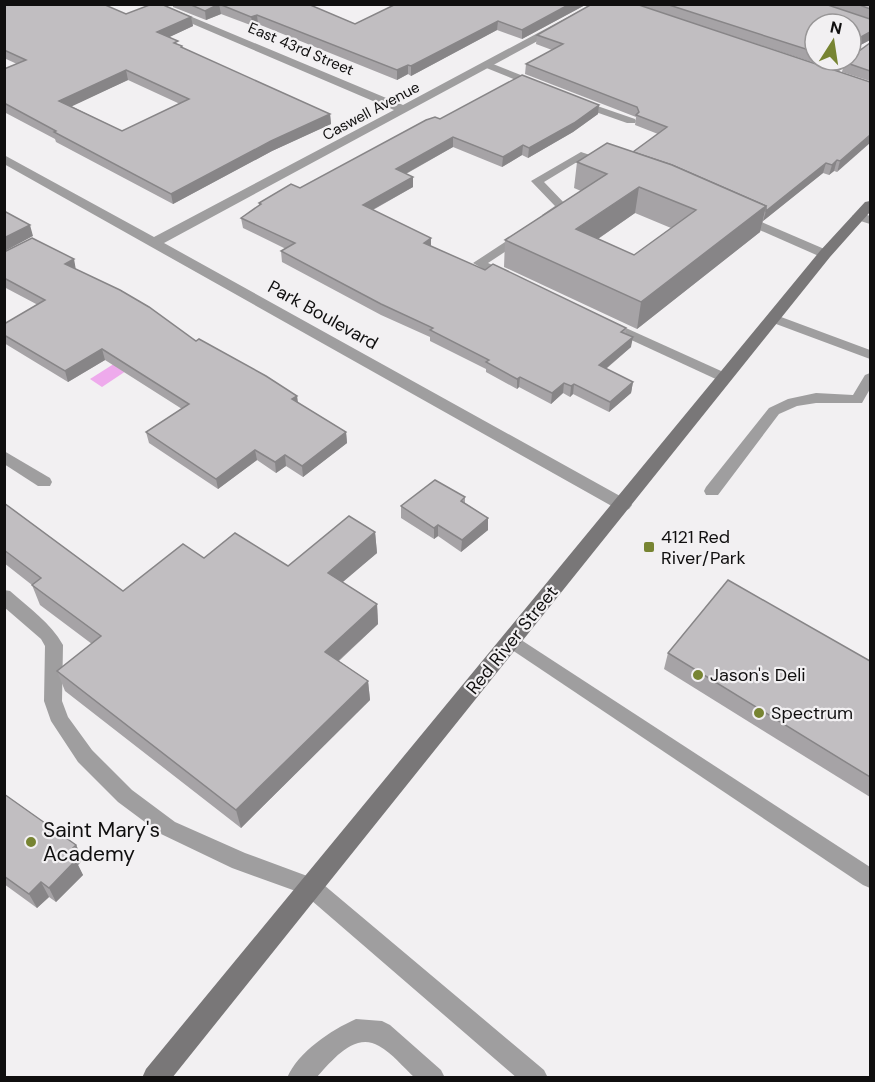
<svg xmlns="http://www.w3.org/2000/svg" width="875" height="1082" viewBox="0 0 875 1082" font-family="'DM Sans',sans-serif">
<rect width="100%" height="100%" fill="#f2f0f2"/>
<path fill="#eeaaec" d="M120,360L132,367L102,387L90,379Z"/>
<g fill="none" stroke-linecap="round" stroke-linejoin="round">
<g fill="#9f9e9f" fill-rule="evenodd">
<path d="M852,58V62L832,76L823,74L841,60H851Z"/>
<path d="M488,62L541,83L542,85L533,87L484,67L483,65Z"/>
<path d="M577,99L635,119L636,121L635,123H627L573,104V100Z"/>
<path d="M581,152L611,162L605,165L582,159L544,182L568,207L550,221H542V215L555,206L531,181Z"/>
<path d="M743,214L829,251L831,254L825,258L821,257L739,221V215Z"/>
<path d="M522,231L526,232L528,235L526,238L488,263L512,274L513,277L512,280H502L473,263Z"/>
<path d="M773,314L870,350V359L768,321L766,318L768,315Z"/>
<path d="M606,319L730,375L732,378L725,383L720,381L601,326L599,323Z"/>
<path d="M870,373V389L862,403H816L797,406L779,414L718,495H706L704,491L706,487L769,408L788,399L816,393L853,395L865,375Z"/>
<path d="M4,451L50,478L52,482L50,486H38L4,464Z"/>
<path d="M4,590L10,591C29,608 51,623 63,645L62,701L68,717L92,750L132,790L175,822L245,853L318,880L544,1070L548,1078H517L304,894L232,868L161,834L118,802L78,762L51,721L44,701L45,646L41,639L4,607Z"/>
<path d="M512,634L870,867V888L863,885L506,646L503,641L506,636Z"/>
<path d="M356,1019L382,1021L390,1025L441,1070L445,1078H415C403,1067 392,1053 379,1046C354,1031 331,1062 316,1078H287C298,1052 331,1030 356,1019Z"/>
</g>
<g fill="#9f9e9f" fill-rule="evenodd">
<path d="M146,4H161L403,105L592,4H606L164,243L629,501L632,505L629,509L623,511L617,509L4,164V155L154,237L394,110Z"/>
<path d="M859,212L870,216V224L854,219L852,216Z"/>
</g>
<path fill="#797778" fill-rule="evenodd" d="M870,201V212L830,257L172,1078H142L146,1069L820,251L865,202Z"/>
</g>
<g fill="#a6a3a6" fill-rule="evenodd">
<path d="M4,4L126,14L191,17L193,26L169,37L182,48L330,114L331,124L272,151L173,204L56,142L55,139L4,112V69L17,64L4,58ZM128,80L180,104L122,131L71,106Z"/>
<path d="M173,4H308L355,24L396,4H587L522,39L497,30L411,76L408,74L397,80L258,24L253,26L221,14L206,20L173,7Z"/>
<path d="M592,4H870V19L842,10L870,19V40L851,50V24H815V60H837L827,67L662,13L870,82L837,172L834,171L829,175L823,173L763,221L760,232L637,329L504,267L505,240L581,191L574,188L577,162L633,152L658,134L635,125L636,117L525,74L526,64L552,50L536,44L537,35ZM635,213L671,228L634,255L598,239Z"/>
<path d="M870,43V81L842,72L844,62Z"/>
<path d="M599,105L598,114L573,132L528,158L522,155L502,167L453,147L406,174L413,177V187L373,210L431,246L485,270L626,328V334L631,347L606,369L633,382L631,393L609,412L573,394L570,397L563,393L551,404L519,387L517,389L486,372V369L430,341V337L381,315L282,262L281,251L286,249L243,228L241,218L259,206V203L300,188L440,119Z"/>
<path d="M4,252L76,270L196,341L297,396L298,403L346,432L347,443L303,477L286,466L276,473L257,460L218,489L149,443L146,432L182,409L105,360L68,382L4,343V324L38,305L4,287Z"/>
<path d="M465,497V503L488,518V530L461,552L438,536L434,539L401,518V506Z"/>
<path d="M4,503L123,591L204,558L288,566L375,532L377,553L342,582L377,604L378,624L339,661L368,681L370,700L241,828L65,691L57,671L92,644L40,605L32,585L4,563Z"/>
<path d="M668,653L870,661V797L664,669Z"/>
<path d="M4,794L76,845L83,859L78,865L83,875L56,902L49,897L37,908L4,884Z"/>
</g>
<g fill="#878587">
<path d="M219,4L221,14L206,20L205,11Z"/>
<path d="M570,4H587L522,39V30Z"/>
<path d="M257,15L258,24L253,26L251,17Z"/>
<path d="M191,17L193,26L159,42L157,32Z"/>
<path d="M498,21L497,30L411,76V66Z"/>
<path d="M870,32V40L851,50L852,42Z"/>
<path d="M829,60H837L827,67Z"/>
<path d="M408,65V74L397,80V70Z"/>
<path d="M126,70L128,80L62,111L59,101Z"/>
<path d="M599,105L598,114L573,132L528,158L529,148Z"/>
<path d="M330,114L331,124L272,151L173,204L171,194L271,141Z"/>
<path d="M870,135V143L837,172L840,161Z"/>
<path d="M453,137V147L396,179V169Z"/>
<path d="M523,145L522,155L502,167L503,157Z"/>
<path d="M837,160L834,171L829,175L832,165Z"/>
<path d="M826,163L823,173L763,221L766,211Z"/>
<path d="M413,177V187L363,215V205Z"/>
<path d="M639,187L635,213L573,256L576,229Z"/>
<path d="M766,206L760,232L637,329L641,302Z"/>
<path d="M30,225L33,236L5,251L4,238Z"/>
<path d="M431,238V249L424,243Z"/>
<path d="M74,259L76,270L65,264Z"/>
<path d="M633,337L631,347L597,376L599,365Z"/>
<path d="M102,349L105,360L68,382L65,371Z"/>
<path d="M520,377L519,387L517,389V379Z"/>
<path d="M633,382L631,393L609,412L610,402Z"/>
<path d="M564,383L563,393L551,404L552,393Z"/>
<path d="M574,384L573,394L570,397L571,386Z"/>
<path d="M297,396L298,406L292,399Z"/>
<path d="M346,432L347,443L303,477L302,466Z"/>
<path d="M255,450L257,460L218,489L216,479Z"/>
<path d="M285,455L286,466L276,473L275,462Z"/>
<path d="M488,518V530L461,552L462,540Z"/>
<path d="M438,525V536L434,539V528Z"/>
<path d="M375,532L377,553L330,593L328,573Z"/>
<path d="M377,604L378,624L327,671L325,652Z"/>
<path d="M368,681L370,700L241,828L236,810Z"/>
<path d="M76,845L83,859L78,865L83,875L56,902L49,888L67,854Z"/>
<path d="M41,882L49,897L37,908L29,894Z"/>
</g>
<g fill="#c1bec1" stroke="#878587" stroke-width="1.5" fill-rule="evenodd">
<path d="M4,4H103L126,14L152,4H161L191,17L157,32L178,41L174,43L182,46L181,47L330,114L271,141L171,194L54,132L56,131L4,103V69L26,60L4,50ZM126,70L189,99L122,131L59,101Z"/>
<path d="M189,4H219L205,11Z"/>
<path d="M219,4H308L355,24L396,4H570L522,30L498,21L411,66L408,65L397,70L257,15L251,17Z"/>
<path d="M592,4H636L870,82V135L840,161L837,160L832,165L826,163L766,211V206L672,165L633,152L667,127L636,115L639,112L637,107L526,64L563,44L537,35Z"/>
<path d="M666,4H825L870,19V32L852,42L851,48V24H815V52Z"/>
<path d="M857,4H870V9Z"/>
<path d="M870,43V71L844,62L847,60H851V57Z"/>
<path d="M522,75L599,105L574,123L529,148L523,145L503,157L453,137L396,169L413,177L363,205L431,238L424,243L485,270L493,264L626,328L621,332L633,337L599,365L633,382L610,402L574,384L571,386L564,383L552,393L520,377L517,379L486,362L489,360L430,330L433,328L381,304L281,251L295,243L241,218L261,204L259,203L291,184L300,188L426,120L435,117L440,119Z"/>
<path d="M607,143L672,165L766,206L641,302L505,240L607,174L577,162ZM639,187L696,210L634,255L576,229Z"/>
<path d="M4,211L30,225L4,238Z"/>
<path d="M32,238L74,259L65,264L120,290L149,307L196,341L199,339L266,376L297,396L292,399L346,432L302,466L285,455L275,462L255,450L216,479L146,432L189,404L102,349L65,371L4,335V324L45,300L4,278V252Z"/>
<path d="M435,480L465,497L461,501L488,518L462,540L438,525L434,528L401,506Z"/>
<path d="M4,503L123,591L183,544L204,558L235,533L288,566L349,516L375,532L328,573L377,604L325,652L368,681L236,810L57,671L101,636L32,585L41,578L4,550Z"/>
<path d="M728,580L870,661V777L668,653Z"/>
<path d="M4,794L76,845L67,854L76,860L49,888L41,882L29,894L4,876Z"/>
</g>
<g fill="#778432" stroke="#f2f0f2" stroke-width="2">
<rect x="643" y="541" width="12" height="12" rx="3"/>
<circle cx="698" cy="675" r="6"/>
<circle cx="759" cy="713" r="6"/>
<circle cx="31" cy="842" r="6"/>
</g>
<g text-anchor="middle" stroke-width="4.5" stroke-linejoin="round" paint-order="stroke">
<g font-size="15" fill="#100f0f" stroke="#f2f0f2">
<text transform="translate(301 49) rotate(23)" y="5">East 43rd Street</text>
<text transform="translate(371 111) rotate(-28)" y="5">Caswell Avenue</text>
</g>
<g font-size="18" fill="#100f0f" stroke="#f2f0f2">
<text transform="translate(323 315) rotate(29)" y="6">Park Boulevard</text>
<text transform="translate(512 640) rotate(-51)" y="6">Red River Street</text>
</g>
<g font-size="18" fill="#100f0f" stroke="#f2f0f2" text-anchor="start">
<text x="661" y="543">4121 Red<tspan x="661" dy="21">River/Park</tspan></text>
<text x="710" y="681">Jason's Deli</text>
<text x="771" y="719">Spectrum</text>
</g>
<g font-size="21" fill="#100f0f" stroke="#f2f0f2" text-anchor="start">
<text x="43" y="837">Saint Mary's<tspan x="43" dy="24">Academy</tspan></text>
</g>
</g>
<rect width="875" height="1082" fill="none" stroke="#100f0f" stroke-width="12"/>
<g transform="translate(833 42) rotate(12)"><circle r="28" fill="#f2f0f2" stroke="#989697" stroke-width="1.5"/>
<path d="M0-4.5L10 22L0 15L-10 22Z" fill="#778432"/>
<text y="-9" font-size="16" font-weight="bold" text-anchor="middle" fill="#100f0f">N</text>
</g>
</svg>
